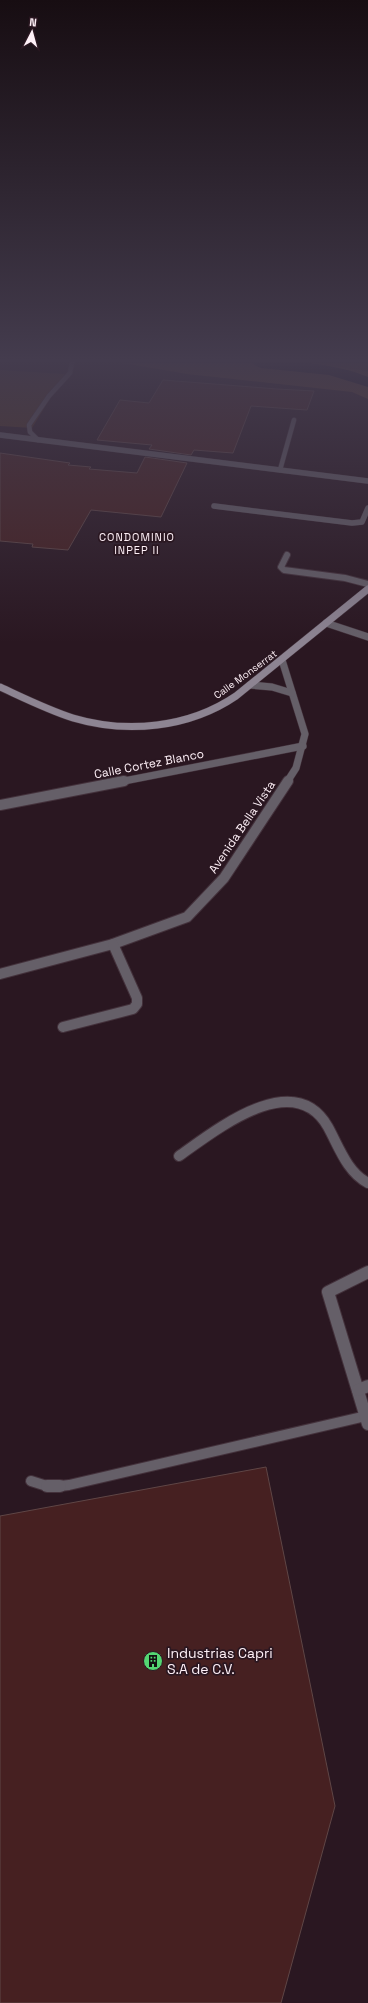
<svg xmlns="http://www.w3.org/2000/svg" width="368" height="2003" viewBox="0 0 368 2003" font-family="'Space Grotesk',sans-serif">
<rect width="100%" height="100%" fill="#2a1721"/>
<g fill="#503220">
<path d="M314,363H368L367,371Z"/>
<path d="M0,370L65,374L32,428L0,426Z"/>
</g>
<path fill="#65422d" d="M123,363H314L368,371V399L352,392L187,374Z"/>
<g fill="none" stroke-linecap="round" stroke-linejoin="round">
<path fill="#05021b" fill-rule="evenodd" d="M253,363C286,358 337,364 368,377V387L329,375L261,368L256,366Z"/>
</g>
<g fill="#462021" stroke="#5f4646">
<path d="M163,380L277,389L314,391L307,410L251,406L233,453L194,450L191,455L149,449L152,445L97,440L120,400L149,403Z"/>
<path d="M0,453L70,463L68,465L91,467L89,469L137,473L145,457L187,463L161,517L91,510L68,550L32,547L33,544L0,541Z"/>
<path d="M266,1467L335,1806L281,2003H0V1516Z"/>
</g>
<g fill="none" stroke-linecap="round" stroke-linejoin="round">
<g stroke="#43313b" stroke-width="5.5">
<g id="lane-far3">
<path d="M38,440L30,432L29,425L49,396L70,373L72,363"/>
<path d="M280,470L294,420"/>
</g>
</g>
<g stroke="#43313b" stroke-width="8">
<path id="lane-far2" d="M287,555L281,567L284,570L345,578L368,584"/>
</g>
<g stroke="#43313b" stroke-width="12">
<g id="lane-far1">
<path d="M179,1156C216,1130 294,1067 328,1127C339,1147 347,1172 368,1183"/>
<path d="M31,1481L50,1487"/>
<path d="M51,1487L69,1485L366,1416"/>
</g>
</g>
<g stroke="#43313b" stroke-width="14">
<path id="lane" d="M47,1486H60"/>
</g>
<g stroke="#43313b" stroke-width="6">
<g id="street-far3">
<path d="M0,435L368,481"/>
<path d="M214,506L352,523L362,522L368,508"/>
</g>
</g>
<g stroke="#43313b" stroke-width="8">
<g id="street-far2">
<path d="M326,623L368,637"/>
<path d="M282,660L305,734L296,768L287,782"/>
<path d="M250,685L272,687L292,693"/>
<path d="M119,782L303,746"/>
</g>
</g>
<g stroke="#43313b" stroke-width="12">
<g id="street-far1">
<path d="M0,805L124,781"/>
<path d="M0,974L113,944L187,917L224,878L288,781"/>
<path d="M63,1027L133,1009L137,1004V998L113,944"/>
</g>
</g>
<g stroke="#43313b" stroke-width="14">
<g id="street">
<path d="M368,1272L328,1292L368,1424"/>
<path d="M358,1390L368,1386"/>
</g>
</g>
<g stroke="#43313b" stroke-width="8">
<path id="secondary" d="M0,687C24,698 48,710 73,718C127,734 189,728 236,696L368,589"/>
</g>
<use href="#lane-far3" stroke="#655f68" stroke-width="4.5"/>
<use href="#lane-far2" stroke="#655f68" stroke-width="6"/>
<use href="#lane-far1" stroke="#655f68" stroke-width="10"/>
<use href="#lane" stroke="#655f68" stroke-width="12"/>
<use href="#street-far3" stroke="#655f68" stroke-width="5.5"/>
<use href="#street-far2" stroke="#655f68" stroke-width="7"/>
<use href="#street-far1" stroke="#655f68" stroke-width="10"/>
<use href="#street" stroke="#655f68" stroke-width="12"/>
<use href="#secondary" stroke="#8d8492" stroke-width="7"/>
</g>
<linearGradient id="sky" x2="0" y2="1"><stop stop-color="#170d12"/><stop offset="0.56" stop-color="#443c4e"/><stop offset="1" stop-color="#443c4e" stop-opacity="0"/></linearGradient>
<rect width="368" height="643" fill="url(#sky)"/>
<defs>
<g id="building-disc" transform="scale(1)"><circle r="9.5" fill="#54d672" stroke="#2a1721"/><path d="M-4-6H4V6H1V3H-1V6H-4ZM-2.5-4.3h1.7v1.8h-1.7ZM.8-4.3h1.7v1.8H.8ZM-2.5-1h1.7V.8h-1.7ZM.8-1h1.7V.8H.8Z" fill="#111"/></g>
</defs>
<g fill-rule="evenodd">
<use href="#building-disc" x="153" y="1661"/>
</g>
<g text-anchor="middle" stroke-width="3.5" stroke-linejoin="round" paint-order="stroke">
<g font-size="10" fill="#fef0f7" stroke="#2a1721">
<text transform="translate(245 674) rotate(-36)" y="4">Calle Monserrat</text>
</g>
<g font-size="11" letter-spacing="1" fill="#fef0f7" stroke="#2a1721">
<text x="137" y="541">CONDOMINIO<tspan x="137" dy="13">INPEP II</tspan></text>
</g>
<g font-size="12" fill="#fef0f7" stroke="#2a1721">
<text transform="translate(149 764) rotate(-11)" y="4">Calle Cortez Blanco</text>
<text transform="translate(242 827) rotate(-56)" y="4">Avenida Bella Vista</text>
</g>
<g font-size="14" fill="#fef0f7" stroke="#2a1721" text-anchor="start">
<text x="167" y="1658">Industrias Capri<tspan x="167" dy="16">S.A de C.V.</tspan></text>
</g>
</g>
<g transform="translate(32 32) rotate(6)" stroke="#2a1721" stroke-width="3" paint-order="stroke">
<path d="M0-3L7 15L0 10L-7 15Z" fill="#fef0f7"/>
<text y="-6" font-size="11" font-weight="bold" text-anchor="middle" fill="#fef0f7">N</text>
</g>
</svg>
